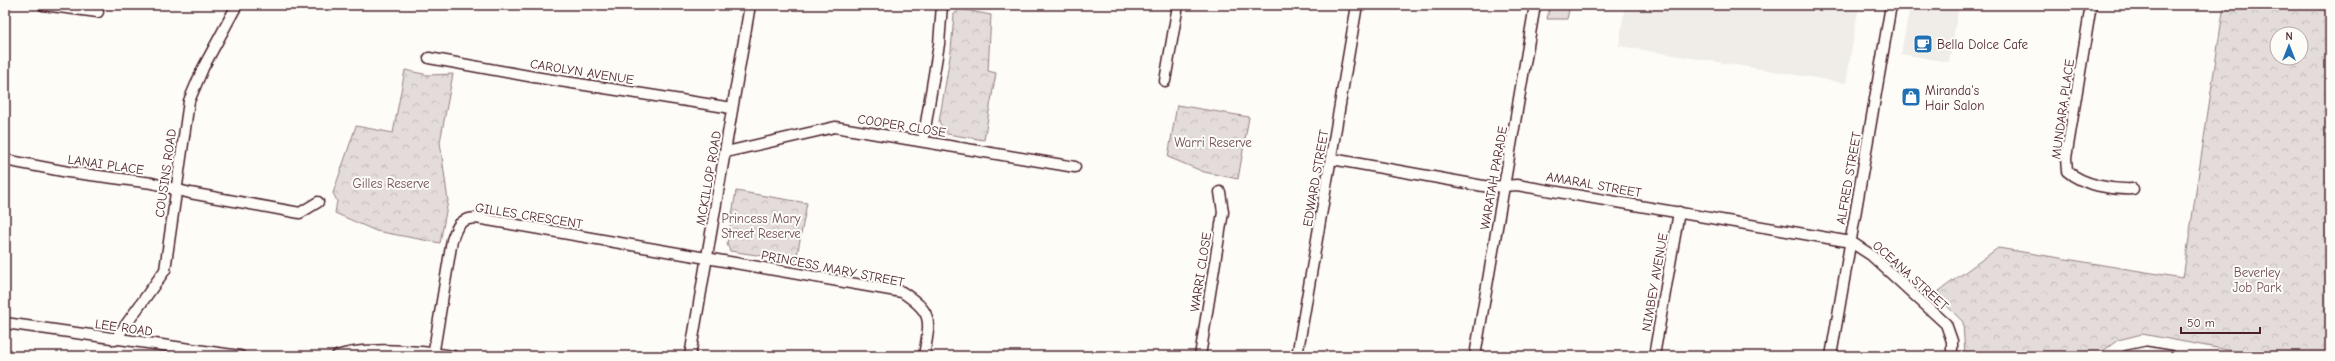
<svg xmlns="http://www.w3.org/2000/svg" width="2335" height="361" viewBox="0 0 2335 361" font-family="'Comic Neue',sans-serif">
<defs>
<pattern id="park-crowns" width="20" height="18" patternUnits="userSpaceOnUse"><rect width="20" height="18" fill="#e3dcda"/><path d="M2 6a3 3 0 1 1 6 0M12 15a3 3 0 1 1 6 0" fill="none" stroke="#c4bcbb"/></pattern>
</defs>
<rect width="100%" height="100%" fill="#fdfcf7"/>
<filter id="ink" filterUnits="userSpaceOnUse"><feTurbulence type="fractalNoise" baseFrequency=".025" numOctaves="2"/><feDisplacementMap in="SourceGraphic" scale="8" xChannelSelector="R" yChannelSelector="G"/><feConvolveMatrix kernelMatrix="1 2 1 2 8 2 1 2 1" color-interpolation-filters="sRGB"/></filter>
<g filter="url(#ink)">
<g fill="#f0ece8">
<path d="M1625,5H1859L1846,83L1619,46Z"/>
<path d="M1910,5H1959L1949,62L1901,54Z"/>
</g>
<path fill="#e3dcda" stroke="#967e82" d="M1550,5H1570L1567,19H1547Z"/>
<g fill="url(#park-crowns)" stroke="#967e82" fill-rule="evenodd">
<path d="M2224,5H2330V356H2260L2142,334L2118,340L2096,356H1965L1963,322L1935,294L1998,248L2183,278ZM2277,34H2301V58H2277Z"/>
<path d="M960,9L991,15L988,71L996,73L984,140L947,134L939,122L951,51L954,14Z"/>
<path d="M405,70L428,75L453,74L440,142L448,201L440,243L376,231L335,213L337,201L333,193L356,126L393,133Z"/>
<path d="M1177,105L1249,117L1238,179L1204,172L1168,157Z"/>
<path d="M736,191L807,203L796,261L730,251L727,244Z"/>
</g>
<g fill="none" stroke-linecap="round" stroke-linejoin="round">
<g stroke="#4a1f2b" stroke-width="13">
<g id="minor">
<path d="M43,5L98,12"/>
<path d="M2091,5L2066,158L2067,171C2083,185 2112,190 2133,189"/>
<path d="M429,58L534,77L732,108"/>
<path d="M1165,81L1178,5"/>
<path d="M923,141L939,44L942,5"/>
<path d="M726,152L835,127L1075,167"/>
<path d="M1332,159L1489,187L1517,185L1851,242L1871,255L1946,324L1952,341V356"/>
<path d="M5,160L68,172L152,183L190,193L300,213L318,202"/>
<path d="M5,323L240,356"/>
<path d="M115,340L165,270L189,101L203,68L237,5"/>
<path d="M337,356C365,346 423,351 453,356"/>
<path d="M433,356L452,240C457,226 459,219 476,218L902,292C934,313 930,320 924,356"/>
<path d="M690,356L750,5"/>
<path d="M1200,356L1223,212L1220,192"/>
<path d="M1297,356L1357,5"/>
<path d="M1475,356L1535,5"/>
<path d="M1654,356L1679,212"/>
<path d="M1831,356L1891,5"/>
<path d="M2127,356L2146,352L2171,356"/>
</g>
</g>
<use href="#minor" stroke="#fdfcf7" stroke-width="10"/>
</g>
</g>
<defs>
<g id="cafe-square" transform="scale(1)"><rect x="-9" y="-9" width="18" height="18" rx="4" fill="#1f6fb2" stroke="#fdfcf7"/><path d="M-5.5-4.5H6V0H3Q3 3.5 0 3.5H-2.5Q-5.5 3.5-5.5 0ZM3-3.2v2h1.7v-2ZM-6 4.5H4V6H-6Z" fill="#fff"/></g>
<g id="shop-square" transform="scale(1)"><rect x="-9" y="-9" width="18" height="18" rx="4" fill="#1f6fb2" stroke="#fdfcf7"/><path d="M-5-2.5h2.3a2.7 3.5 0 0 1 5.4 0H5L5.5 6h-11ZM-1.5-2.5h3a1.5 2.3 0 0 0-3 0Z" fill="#fff"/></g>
</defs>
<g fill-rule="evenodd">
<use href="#cafe-square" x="1923" y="44"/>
<use href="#shop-square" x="1911" y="97"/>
</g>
<g text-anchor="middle" stroke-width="4" stroke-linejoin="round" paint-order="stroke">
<g font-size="13" fill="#4a1f2b" stroke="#fdfcf7" text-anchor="start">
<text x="1937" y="49">Bella Dolce Cafe</text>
<text x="1925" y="95">Miranda's<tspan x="1925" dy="15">Hair Salon</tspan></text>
</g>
<g font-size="13" fill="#4a1f2b" stroke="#fdfcf7">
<text transform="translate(582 71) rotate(9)" y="5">CAROLYN AVENUE</text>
<text transform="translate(2062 109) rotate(-82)" y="5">MUNDARA PLACE</text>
<text transform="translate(902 125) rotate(9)" y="5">COOPER CLOSE</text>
<text transform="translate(106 164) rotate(8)" y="5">LANAI PLACE</text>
<text transform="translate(165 173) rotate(-82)" y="5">COUSINS ROAD</text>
<text transform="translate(708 178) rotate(-80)" y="5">MCKILLOP ROAD</text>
<text transform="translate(1315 178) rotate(-80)" y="5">EDWARD STREET</text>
<text transform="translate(1493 178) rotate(-80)" y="5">WARATAH PARADE</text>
<text transform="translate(1848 178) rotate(-80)" y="5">ALFRED STREET</text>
<text transform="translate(1594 184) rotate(10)" y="5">AMARAL STREET</text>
<text transform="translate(529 215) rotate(9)" y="5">GILLES CRESCENT</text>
<text transform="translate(833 268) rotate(11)" y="5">PRINCESS MARY STREET</text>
<text transform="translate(1200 272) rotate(-81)" y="5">WARRI CLOSE</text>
<text transform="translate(1911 275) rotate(42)" y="5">OCEANA STREET</text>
<text transform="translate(1654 282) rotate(-80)" y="5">NIMBEY AVENUE</text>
<text transform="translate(124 327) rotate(8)" y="5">LEE ROAD</text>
</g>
<g font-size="13" fill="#704e57" stroke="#fdfcf7">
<text x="1213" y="147">Warri Reserve</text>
<text x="391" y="188">Gilles Reserve</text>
<text x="761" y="223">Princess Mary<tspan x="761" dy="15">Street Reserve</tspan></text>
<text x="2257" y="277">Beverley<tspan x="2257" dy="15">Job Park</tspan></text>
</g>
</g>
<rect width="2335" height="361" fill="none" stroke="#fdfcf7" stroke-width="20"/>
<rect x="10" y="10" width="2315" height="341" fill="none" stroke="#4a1f2b" stroke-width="1.5" filter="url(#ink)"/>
<g transform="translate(2289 46)"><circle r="19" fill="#fdfcf7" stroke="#b5a4a5"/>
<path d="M0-3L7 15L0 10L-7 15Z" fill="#1f6fb2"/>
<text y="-6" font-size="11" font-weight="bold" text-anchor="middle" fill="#4a1f2b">N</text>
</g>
<path d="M2181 327v6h79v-6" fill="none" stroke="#4a1f2b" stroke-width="2"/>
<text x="2187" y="327" font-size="12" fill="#4a1f2b" stroke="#fdfcf7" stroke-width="3" paint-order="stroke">50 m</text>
</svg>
